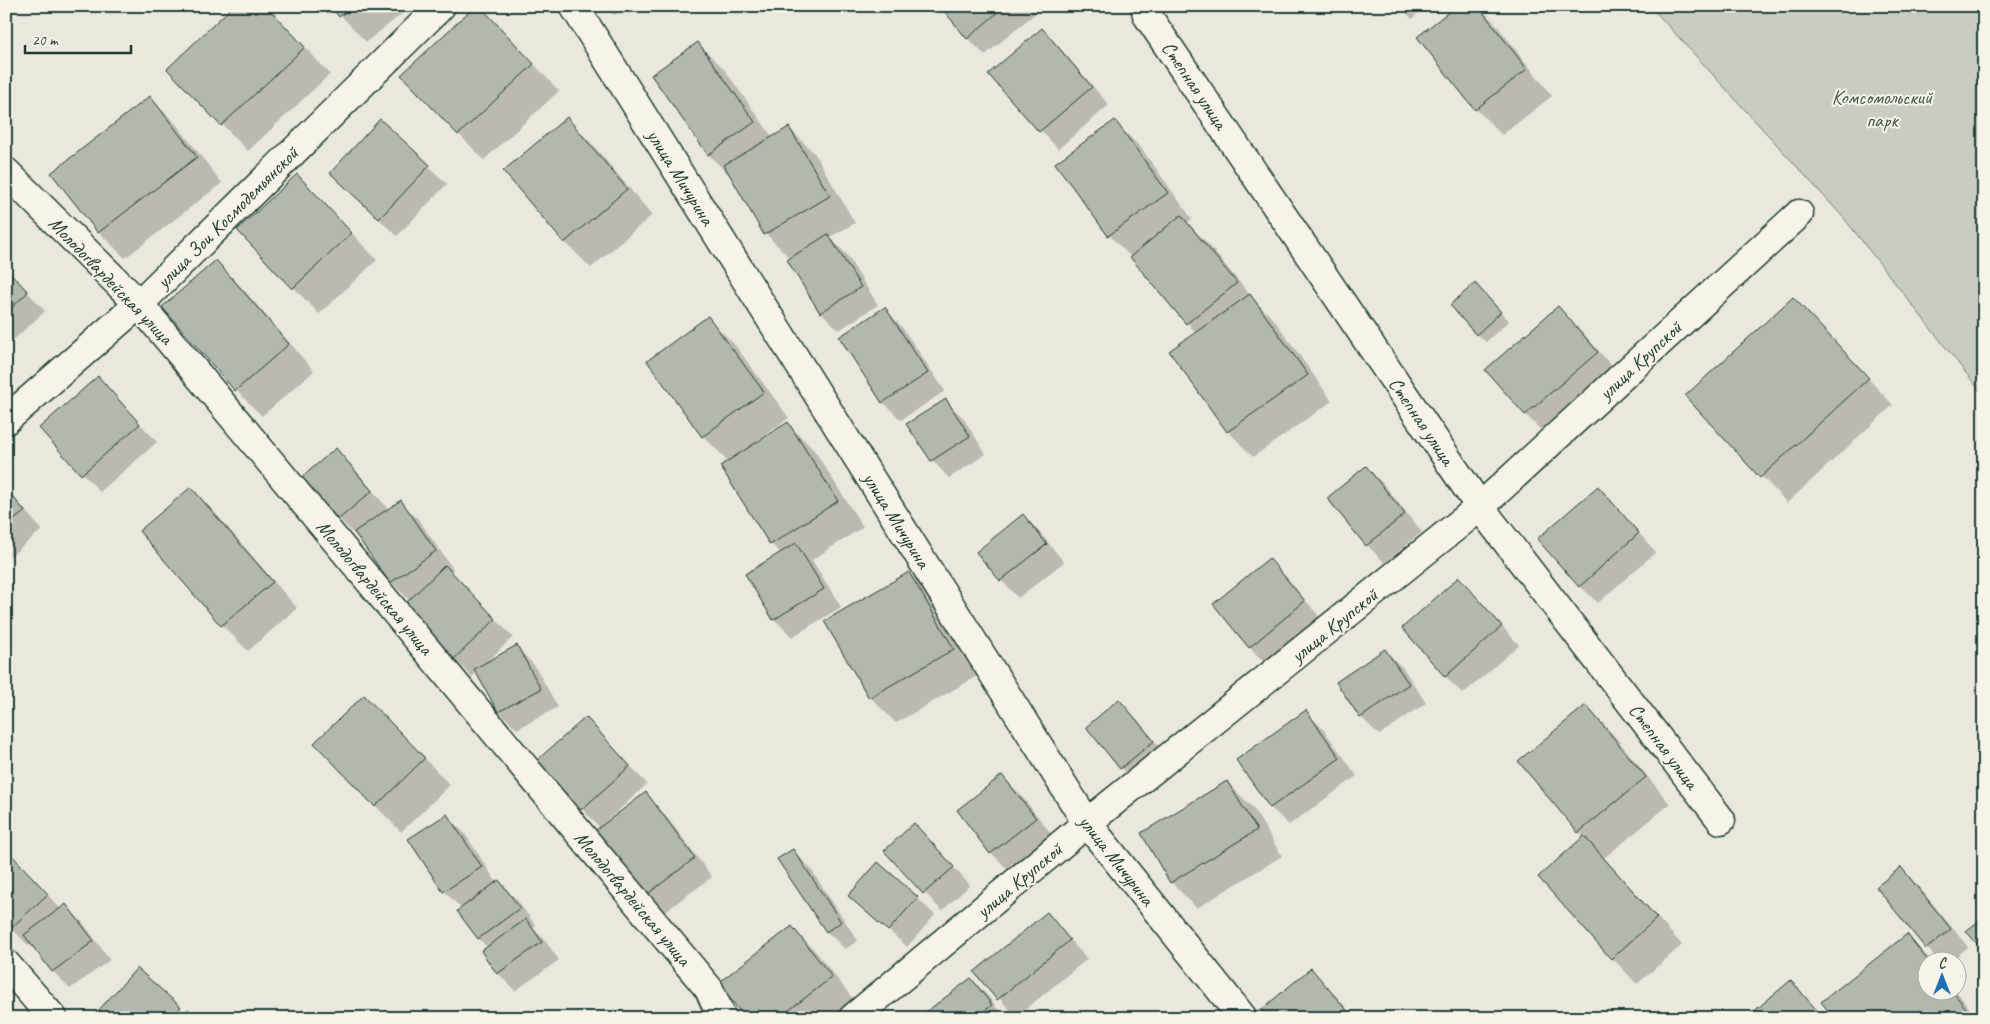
<svg xmlns="http://www.w3.org/2000/svg" width="1990" height="1024" viewBox="0 0 1990 1024" font-family="Caveat,sans-serif">
<rect width="100%" height="100%" fill="#eae8dd"/>
<filter id="ink" filterUnits="userSpaceOnUse"><feTurbulence type="fractalNoise" baseFrequency=".02" numOctaves="2"/><feDisplacementMap in="SourceGraphic" scale="10" xChannelSelector="R" yChannelSelector="G"/><feConvolveMatrix kernelMatrix="1 2 1 2 8 2 1 2 1" color-interpolation-filters="sRGB"/></filter>
<g filter="url(#ink)">
<path fill="#c8ccc1" stroke="#74847a" d="M1650,6H1984V396L1843,217Z"/>
<g fill="#0003">
<path d="M332,6H412L366,42Z"/>
<path d="M605,6H627L614,15Z"/>
<path d="M941,6H1032L1037,12L985,55L967,38Z"/>
<path d="M1400,6H1425L1412,19Z"/>
<path d="M1478,6L1495,23L1552,96L1502,135L1476,109L1419,37Z"/>
<path d="M276,17L330,74L248,151L168,69Z"/>
<path d="M1041,30L1059,47L1109,105L1058,149L990,74Z"/>
<path d="M503,31L559,91L484,160L459,134Z"/>
<path d="M698,43L724,69L773,138L789,128L815,154L855,223L830,237L846,254L878,305L839,330L821,312L791,259L766,234L733,179L709,155L652,75Z"/>
<path d="M150,98L176,124L222,183L125,258L99,232L53,173Z"/>
<path d="M567,119L593,145L652,215L591,268L565,242Z"/>
<path d="M380,121L447,184L397,236L349,191Z"/>
<path d="M1115,122L1141,148L1192,219L1187,223L1207,243L1255,301L1275,321L1332,401L1253,457L1228,431L1196,333L1135,261L1109,235Z"/>
<path d="M322,202L377,260L319,314L239,230Z"/>
<path d="M216,262L242,288L314,371L262,416L236,390L164,307Z"/>
<path d="M6,269L45,311L6,347Z"/>
<path d="M1483,293L1509,321L1486,342L1477,334Z"/>
<path d="M1793,299L1893,405L1787,503L1687,396Z"/>
<path d="M1558,308L1584,334L1622,378L1551,440L1525,414Z"/>
<path d="M885,309L902,327L945,391L901,420L883,402Z"/>
<path d="M708,318L734,344L789,418L758,440L760,442L788,424L814,450L863,527L812,560L841,607L792,637L774,619L781,553L771,544L729,462L703,436Z"/>
<path d="M98,378L157,442L100,492L41,428Z"/>
<path d="M945,400L963,418L986,454L949,478L932,460Z"/>
<path d="M336,450L354,468L389,510L400,502L418,519L453,569L450,572L513,637L487,662L516,647L534,665L558,707L517,729L499,712L477,672L472,677L404,607L410,601L391,582L358,535L356,536L339,519Z"/>
<path d="M1366,467L1384,485L1422,532L1385,563L1367,545Z"/>
<path d="M1598,488L1656,552L1598,603L1580,586Z"/>
<path d="M6,489L42,530L6,560Z"/>
<path d="M191,489L216,514L297,608L248,651L222,625L141,531Z"/>
<path d="M1023,516L1041,534L1064,562L1018,598L1001,580Z"/>
<path d="M1269,560L1287,578L1322,620L1267,665L1249,647Z"/>
<path d="M909,573L935,599L979,675L896,723L870,697Z"/>
<path d="M1459,579L1519,645L1463,694L1445,676Z"/>
<path d="M1385,651L1403,668L1426,703L1379,735L1361,717Z"/>
<path d="M1119,701L1137,719L1170,760L1139,786L1121,768Z"/>
<path d="M1586,707L1612,733L1670,804L1604,858L1682,945L1637,984L1612,958L1585,838L1579,832Z"/>
<path d="M1305,712L1323,729L1357,776L1289,825L1271,808L1238,761Z"/>
<path d="M586,718L647,784L607,821L608,822L646,794L663,812L712,877L663,913L646,895L600,828L538,761Z"/>
<path d="M390,722L450,785L401,832L376,806Z"/>
<path d="M1002,776L1020,794L1053,836L1009,870L991,853Z"/>
<path d="M1227,782L1253,808L1282,856L1197,908L1171,882Z"/>
<path d="M447,816L465,834L497,883L499,882L517,900L536,926L533,928L544,939L559,960L515,991L498,973L488,948L478,938L462,909L444,891Z"/>
<path d="M914,825L970,885L942,911L886,851Z"/>
<path d="M6,850L61,909L66,906L83,923L110,960L70,989L53,971L32,943L29,946L6,923Z"/>
<path d="M793,850L810,868L858,941L845,949L827,932L779,859Z"/>
<path d="M1901,869L1919,887L1968,947L1950,962H1940L1927,948Z"/>
<path d="M850,896L917,898L935,915L907,947Z"/>
<path d="M1047,914L1087,959L1016,1017L976,972Z"/>
<path d="M792,928L817,953L856,1003L838,1018H746Z"/>
<path d="M1907,936L1933,962H1928V992H1957L1977,1018H1835Z"/>
<path d="M137,970L186,1014L197,1018H103Z"/>
<path d="M1310,970L1336,996L1355,1018H1270Z"/>
<path d="M971,979L989,997L1004,1018H920Z"/>
<path d="M1791,982L1825,1018H1748Z"/>
</g>
<g fill="#b2b8ae" stroke="#1f3d34">
<path d="M233,6H266L305,47L221,126L167,69Z"/>
<path d="M331,6H353L339,17Z"/>
<path d="M475,6H480L534,64L458,135L401,75Z"/>
<path d="M940,6H1005L967,39Z"/>
<path d="M1456,6H1478L1527,69L1475,110L1417,37Z"/>
<path d="M1042,28L1092,87L1039,132L988,74Z"/>
<path d="M698,42L755,122L708,155L651,75Z"/>
<path d="M150,96L197,157L98,233L51,173Z"/>
<path d="M567,117L627,189L564,243L503,171Z"/>
<path d="M380,119L430,165L379,219L330,173Z"/>
<path d="M1115,120L1168,193L1108,236L1055,163Z"/>
<path d="M789,127L830,196L764,235L724,165Z"/>
<path d="M297,174L352,233L292,289L237,230Z"/>
<path d="M1181,215L1237,283L1186,324L1130,257Z"/>
<path d="M828,234L861,287L820,313L787,260Z"/>
<path d="M216,260L289,344L235,391L162,307Z"/>
<path d="M6,268L28,292L6,313Z"/>
<path d="M1475,283L1501,312L1476,335L1450,305Z"/>
<path d="M1250,294L1308,375L1227,432L1169,351Z"/>
<path d="M1793,297L1869,378L1760,478L1685,396Z"/>
<path d="M1558,306L1598,352L1525,415L1485,370Z"/>
<path d="M885,307L928,373L882,403L839,337Z"/>
<path d="M708,316L764,392L702,437L647,361Z"/>
<path d="M98,376L140,424L81,475L39,428Z"/>
<path d="M946,399L970,436L931,461L906,424Z"/>
<path d="M788,422L838,501L770,545L720,466Z"/>
<path d="M336,448L372,491L338,520L302,477Z"/>
<path d="M1366,466L1405,514L1366,546L1327,498Z"/>
<path d="M1598,486L1639,533L1579,587L1537,539Z"/>
<path d="M191,487L273,582L221,626L139,531Z"/>
<path d="M6,489L25,511L6,527Z"/>
<path d="M401,500L436,551L390,583L354,532Z"/>
<path d="M1023,514L1047,544L1000,581L976,552Z"/>
<path d="M796,543L824,589L773,620L745,574Z"/>
<path d="M1269,558L1305,601L1249,648L1213,604Z"/>
<path d="M445,565L496,619L453,660L402,607Z"/>
<path d="M909,572L954,649L869,698L824,621Z"/>
<path d="M1459,577L1502,626L1445,677L1402,628Z"/>
<path d="M517,645L541,689L498,712L474,669Z"/>
<path d="M1385,649L1409,684L1360,718L1336,682Z"/>
<path d="M364,695L425,758L375,807L314,743Z"/>
<path d="M1119,699L1154,741L1120,769L1086,727Z"/>
<path d="M1586,705L1646,777L1578,833L1518,761Z"/>
<path d="M1306,710L1340,758L1270,808L1236,760Z"/>
<path d="M586,717L630,766L581,810L536,761Z"/>
<path d="M1002,775L1036,818L990,854L957,810Z"/>
<path d="M1227,781L1257,830L1170,883L1141,833Z"/>
<path d="M646,792L695,858L645,896L596,830Z"/>
<path d="M447,814L482,867L443,892L408,839Z"/>
<path d="M914,823L954,867L923,894L884,851Z"/>
<path d="M1584,836L1657,918L1611,959L1538,877Z"/>
<path d="M6,849L48,894L10,929L6,924Z"/>
<path d="M793,849L841,922L826,932L777,859Z"/>
<path d="M878,862L918,897L888,931L848,896Z"/>
<path d="M1901,867L1951,929L1926,949L1876,887Z"/>
<path d="M499,880L520,908L478,939L457,911Z"/>
<path d="M66,904L94,941L52,972L24,935Z"/>
<path d="M1047,912L1070,940L997,1000L974,972Z"/>
<path d="M1984,917V952L1966,931Z"/>
<path d="M526,919L542,942L497,974L481,951Z"/>
<path d="M792,926L832,977L779,1018H745L718,983Z"/>
<path d="M1907,934L1929,962L1928,992H1953L1968,1011L1959,1018H1834L1821,1002Z"/>
<path d="M137,968L181,1007L171,1018H102L96,1013Z"/>
<path d="M1311,968L1353,1018H1268L1261,1010Z"/>
<path d="M971,978L992,1005L975,1018H918Z"/>
<path d="M1791,980L1823,1018H1746Z"/>
<path d="M188,1009L199,1018H181Z"/>
</g>
<g fill="none" stroke-linecap="round" stroke-linejoin="round">
<g stroke="#1f3d34" stroke-width="31">
<g id="street">
<path d="M574,6L1087,823L1243,1018"/>
<path d="M1145,6L1147,15L1480,507L1721,820"/>
<path d="M6,172L139,304L709,989L722,1018"/>
<path d="M6,420L139,304L441,6"/>
<path d="M6,964L53,1018"/>
<path d="M853,1018L1087,823L1480,507L1799,214"/>
</g>
</g>
<use href="#street" stroke="#f7f3e8" stroke-width="28"/>
</g>
</g>
<g text-anchor="middle" stroke-width="4" stroke-linejoin="round" paint-order="stroke">
<g font-size="20" fill="#1f3d34" stroke="#f7f3e8">
<text transform="translate(1195 85) rotate(56)" y="7">Степная улица</text>
<text transform="translate(681 177) rotate(58)" y="7">улица Мичурина</text>
<text transform="translate(227 217) rotate(-45)" y="7">улица Зои Космодемьянской</text>
<text transform="translate(111 280) rotate(46)" y="7">Молодогвардейская улица</text>
<text transform="translate(1640 360) rotate(-43)" y="7">улица Крупской</text>
<text transform="translate(1422 421) rotate(56)" y="7">Степная улица</text>
<text transform="translate(897 520) rotate(58)" y="7">улица Мичурина</text>
<text transform="translate(375 587) rotate(50)" y="7">Молодогвардейская улица</text>
<text transform="translate(1334 625) rotate(-39)" y="7">улица Крупской</text>
<text transform="translate(1664 746) rotate(53)" y="7">Степная улица</text>
<text transform="translate(1117 860) rotate(52)" y="7">улица Мичурина</text>
<text transform="translate(1019 880) rotate(-40)" y="7">улица Крупской</text>
<text transform="translate(633 898) rotate(50)" y="7">Молодогвардейская улица</text>
</g>
<g font-size="20" fill="#415a50" stroke="#f7f3e8">
<text x="1882" y="104">Комсомольский<tspan x="1882" dy="23">парк</tspan></text>
</g>
</g>
<rect width="1990" height="1024" fill="none" stroke="#f7f3e8" stroke-width="25"/>
<rect x="12" y="12" width="1965" height="999" fill="none" stroke="#1f3d34" stroke-width="2" filter="url(#ink)"/>
<g transform="translate(1942 976)"><circle r="24" fill="#f7f3e8" stroke="#a1aaa0"/>
<path d="M0-4L9 19L0 12L-9 19Z" fill="#1f6fb2"/>
<text y="-8" font-size="14" font-weight="bold" text-anchor="middle" fill="#1f3d34">С</text>
</g>
<path d="M25 45v8h106v-8" fill="none" stroke="#1f3d34" stroke-width="2.5"/>
<text x="32" y="45" font-size="15" fill="#1f3d34" stroke="#f7f3e8" stroke-width="4" paint-order="stroke">20 m</text>
</svg>
